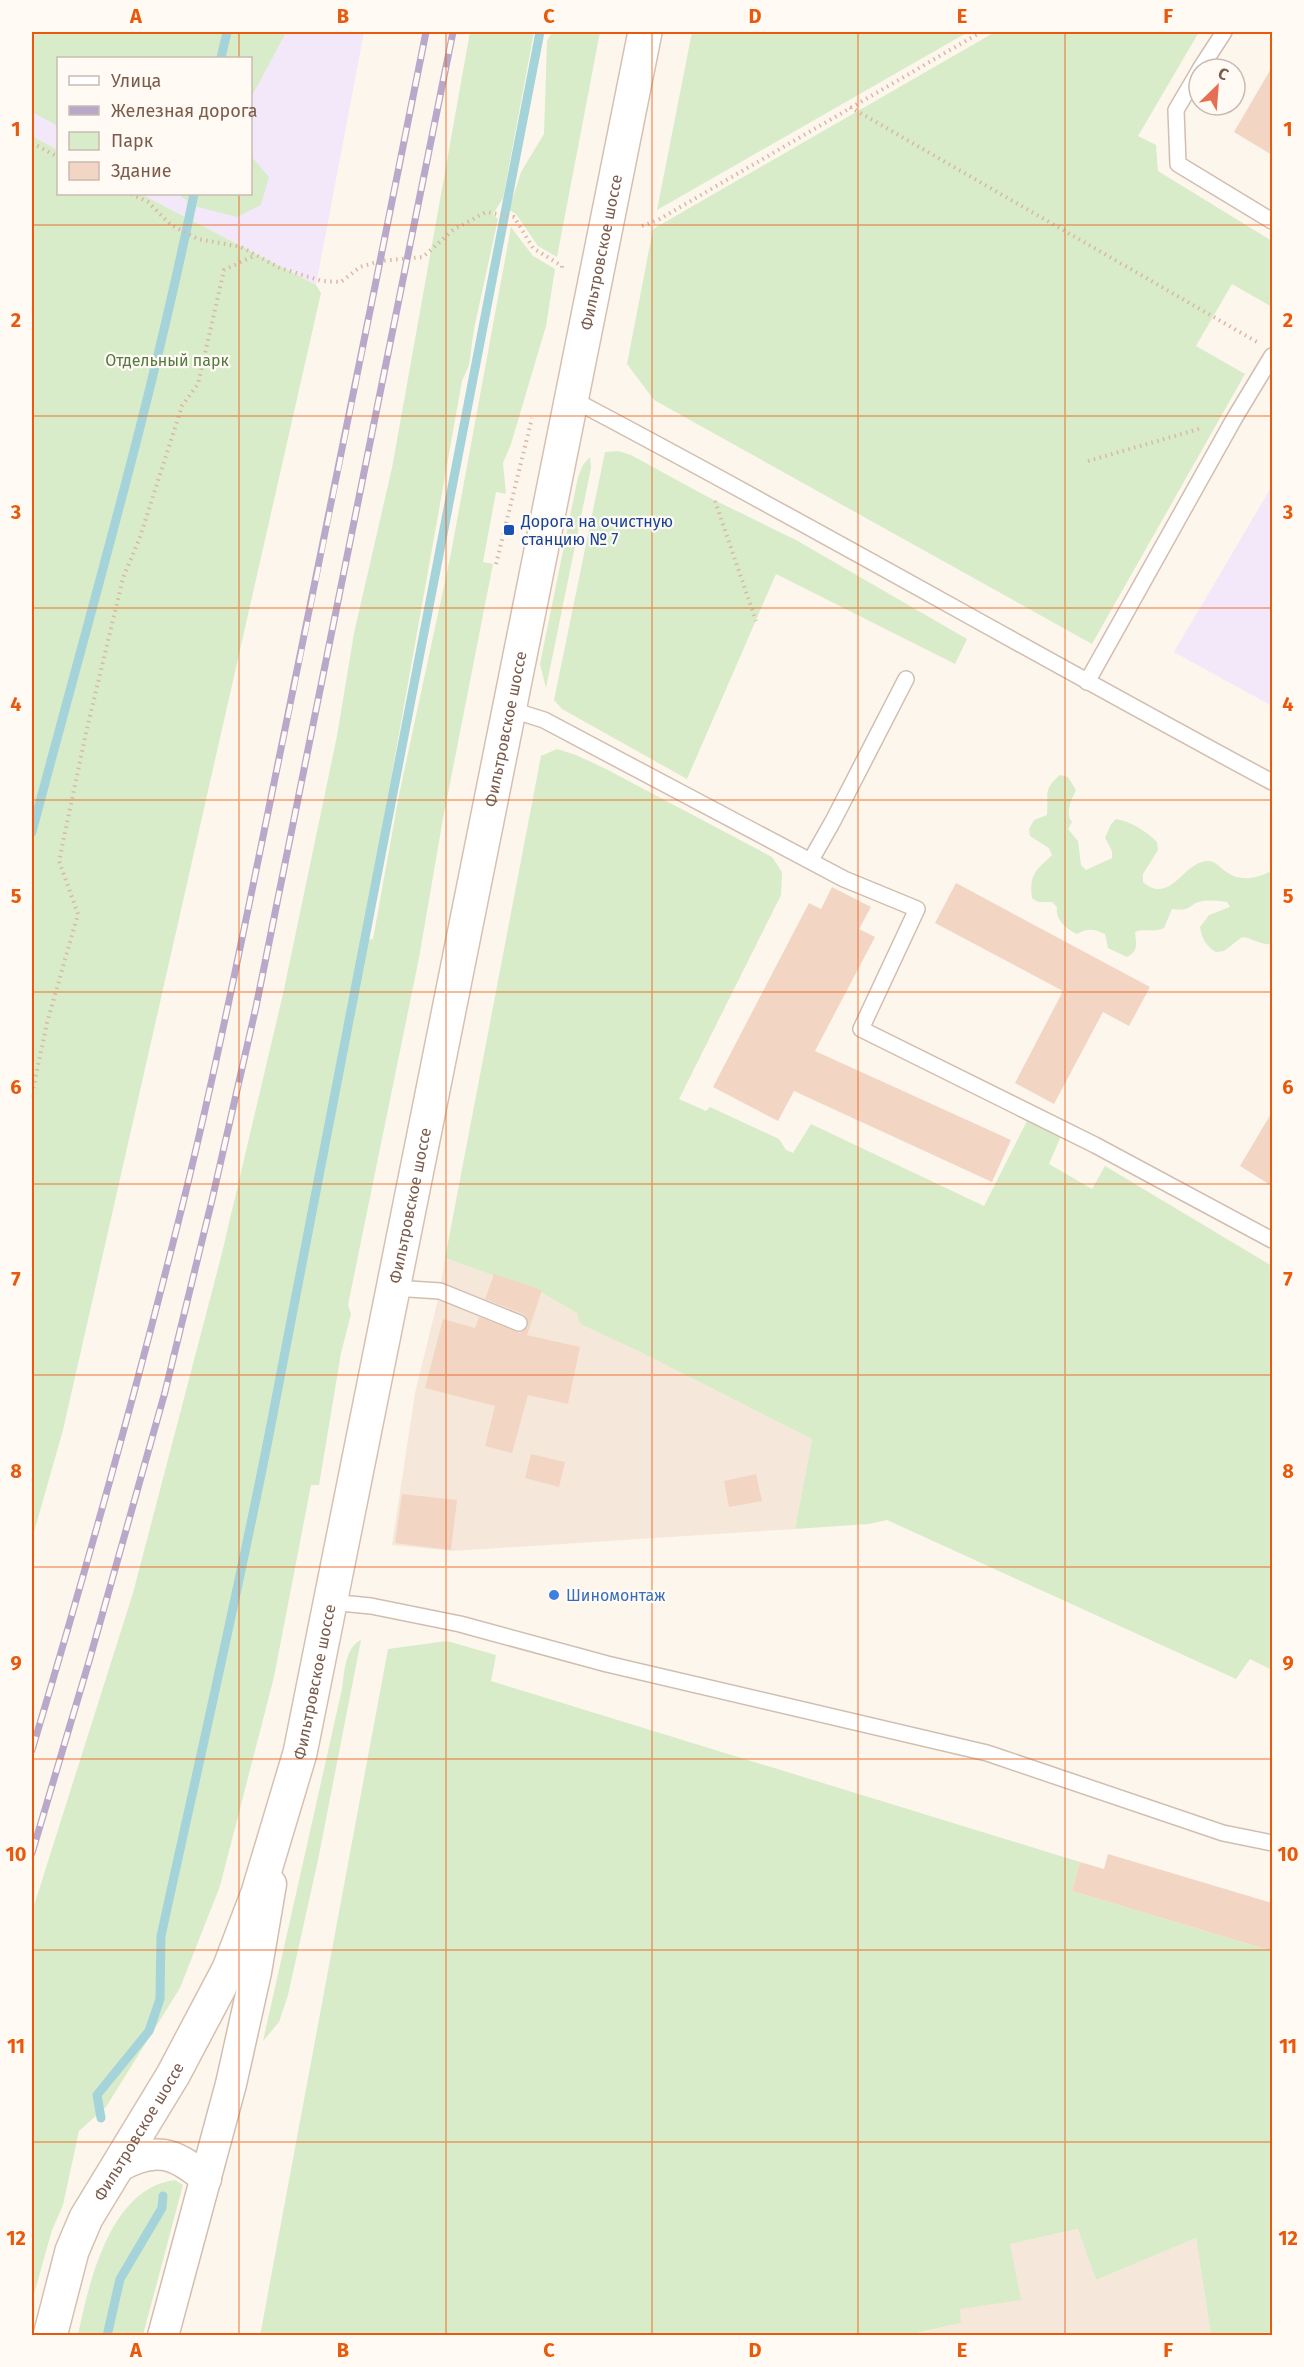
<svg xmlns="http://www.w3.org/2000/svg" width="1304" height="2367" viewBox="0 0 1304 2367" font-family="'Fira Sans',sans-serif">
<rect width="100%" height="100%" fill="#fdf6ec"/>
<g fill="#f5e8da">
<path d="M445,1258L542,1293L577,1313L580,1324L636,1350L812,1439L795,1529L453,1551L392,1545L415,1393L440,1291Z"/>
<path d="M1079,2229L1096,2280L1196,2238L1211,2335L908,2336L961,2323L959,2309L1010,2244Z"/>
</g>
<g fill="#f3e8fa">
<path d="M32,32H364L316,285L141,194H250V58H58V150L32,136Z"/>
<path d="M1272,486V706L1174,652Z"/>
</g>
<g fill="#d8ecc9">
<path d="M32,32H286L251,98L250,58H58V126L32,112Z"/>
<path d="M470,32H534L503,198L493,214L498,219L474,329L469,365L462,381L362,941L373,939L399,795L451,553L511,227L533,256L555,269L546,326L511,444L503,463L506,494L496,492L483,562L493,564L442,824L419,958L348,1305L351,1314L341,1353L319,1485H311L274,1677L220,1886L180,1988L106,2107L79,2131L63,2205L52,2230L32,2301V1912L133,1593L221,1257L283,994L337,736L354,633L392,468Z"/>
<path d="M552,32H600L557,257L538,246L516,214L509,210L521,172L544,134L547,41Z"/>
<path d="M692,32H968L657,210Z"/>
<path d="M995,32H1199L1138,136L1156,145L1158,171L1272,241V307L1232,284L1196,346L1245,374L1092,644L654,400L627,364L653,229Z"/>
<path d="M32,136L58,150V194H141L316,285L321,293L63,1430L32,1539Z"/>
<path d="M251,156L269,177L261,205L237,217L194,206L178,194H250Z"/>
<path d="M618,451L631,455L706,496L796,540L967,639L955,664L776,574L687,779L562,709L554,700L605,452Z"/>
<path d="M590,457L591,468L546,688L540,664L578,477L583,465Z"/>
<path d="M557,749L576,755L606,769L772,857L782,872L781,895L679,1099L706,1111L710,1107L779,1139L786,1150L793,1153L811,1124L984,1206L1028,1119L1061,1136L1049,1164L1092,1189L1105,1166L1272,1266V1670L1250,1659L1236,1679L887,1520L869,1524L795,1529L812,1439L636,1350L580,1324L577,1313L542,1293L445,1258L541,756Z"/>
<path d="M1060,775L1068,777L1076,790C1071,800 1065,813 1072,822L1068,829L1078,841L1081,865L1086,870L1112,858V851L1105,838L1111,824L1116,819C1132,822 1146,831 1157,842L1158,850L1143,874V882C1171,906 1183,861 1208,861C1216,861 1221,869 1228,873C1240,882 1261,878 1272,870V944C1262,946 1253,938 1242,937L1224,951L1216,952C1206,946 1202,939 1200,927L1209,915L1230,907L1227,902C1224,901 1205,900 1203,901C1188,903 1194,912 1172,909L1164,928C1154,933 1145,928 1135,932C1136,943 1139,951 1127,957L1108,948L1105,934C1094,929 1088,928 1077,934C1066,929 1055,919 1057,907L1052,902H1038L1032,898C1029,873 1036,871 1052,855L1049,848L1030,836L1029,829L1034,820L1047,815C1049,795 1042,790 1060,775Z"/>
<path d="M361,1640L318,1860L288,1995L279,2022L263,2041L342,1689C344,1674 345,1647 361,1640Z"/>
<path d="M447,1641L496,1655L491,1681L1080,1862L1072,1891L1272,1951V2335H1211L1196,2238L1096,2280L1078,2229L1010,2244L1021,2300L960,2309L961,2323L908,2335L260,2336L388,1649Z"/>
<path d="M175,2180L183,2185L143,2335H78C89,2282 110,2188 175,2180Z"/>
</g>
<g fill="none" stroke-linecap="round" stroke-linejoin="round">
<g stroke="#a5d3da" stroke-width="9">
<path d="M221,58L227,32"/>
<path d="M32,832C88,620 150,409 194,194"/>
<path d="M101,2118L97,2095L149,2031L160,1999L161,1936C197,1771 235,1606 268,1440C362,971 449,501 540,32"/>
<path d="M107,2336L120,2279L162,2208L163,2196"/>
</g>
</g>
<g fill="#f3d5c3">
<path d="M1272,67V155L1234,132Z"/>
<path d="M956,883L1150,987L1129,1026L1103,1012L1054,1104L1015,1083L1063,991L935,923Z"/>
<path d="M832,887L871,907L859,929L875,937L815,1051L1011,1140L992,1182L794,1091L778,1121L713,1087L809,903L821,909Z"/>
<path d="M1272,1112V1186L1240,1166Z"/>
<path d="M494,1274L542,1290L527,1335L580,1347L568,1404L528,1395L512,1453L485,1446L495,1406L425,1388L443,1319L475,1328L479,1317L520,1333L528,1327V1321L523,1314L485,1299Z"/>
<path d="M531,1454L565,1462L559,1487L525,1478Z"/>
<path d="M756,1474L762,1501L729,1507L724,1481Z"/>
<path d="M402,1494L457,1500L451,1550L395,1543Z"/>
<path d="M1108,1854L1272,1903V1951L1072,1891L1080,1862L1104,1869Z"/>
</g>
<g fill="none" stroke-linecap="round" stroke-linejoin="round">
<g stroke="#d1beb0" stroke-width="18">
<g id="lane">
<path d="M1200,69L1224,32"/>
<path d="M1199,71L1176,110L1178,164L1272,221"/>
<path d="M570,398C806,522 1037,656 1272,782"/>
<path d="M1087,682L1234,419L1272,356"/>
<path d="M509,709L544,720L844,879L917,909L861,1029L1095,1145L1272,1240"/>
<path d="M811,860L833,821L906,679"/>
<path d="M394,1288L440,1291L519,1323"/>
<path d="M330,1602L371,1606L460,1624L607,1664L987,1753L1223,1833L1272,1843"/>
</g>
</g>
<g stroke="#d1beb0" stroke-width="33">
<g id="street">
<path d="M118,2167C155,2146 175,2152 206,2179"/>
<path d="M163,2336L231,2084L256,1972L271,1884"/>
</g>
</g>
<g stroke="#d6c0b0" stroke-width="36">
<g id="secondary">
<path id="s1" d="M50,2336L72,2251L86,2218L173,2075L229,1969L258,1893L300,1753L645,32"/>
</g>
</g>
<g stroke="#d9b8a5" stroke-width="4" stroke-dasharray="1.5 4.5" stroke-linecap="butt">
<path d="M850,107L1257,342"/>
<path d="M32,143L58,157"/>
<path d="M131,194L148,202L171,225L198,239L241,247L280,268L322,281L341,282L360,267L380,261L423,257L453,230L486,212L514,217L533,248L562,266V270"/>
<path d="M642,226L658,220L981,32"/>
<path d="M1088,461L1202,428"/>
<path d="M715,501L756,621"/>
<path d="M496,564L532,418"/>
<path d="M32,1094L47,1023L78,914L59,861L86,733L123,578L140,537L182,406L198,384L224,270L256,255"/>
</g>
<use href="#lane" stroke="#fff" stroke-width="15"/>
<use href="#street" stroke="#fff" stroke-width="30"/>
<use href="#secondary" stroke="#fff" stroke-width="33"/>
<g stroke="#b9a8c9" stroke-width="7">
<g id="rail">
<path d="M32,1750C87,1567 139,1381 185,1195C218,1060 245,924 273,788C326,536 375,284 426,32"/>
<path d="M32,1853L90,1658L165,1392L212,1200L256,1007L453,32"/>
</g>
</g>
<use href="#rail" stroke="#fffaf3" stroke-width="4.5" stroke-dasharray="14" stroke-linecap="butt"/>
</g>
<path fill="none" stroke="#e8590c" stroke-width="1.5" stroke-opacity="0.55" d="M239,32V58M446,32V2336M652,32V2336M858,32V2336M1065,32V2336M239,194V2336M32,225H1272M32,416H1272M32,608H1272M32,800H1272M32,992H1272M32,1184H1272M32,1375H1272M32,1567H1272M32,1759H1272M32,1950H1272M32,2142H1272"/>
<rect fill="#1a4fb4" stroke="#fffaf3" stroke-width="2" x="503" y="524" width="12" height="12" rx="3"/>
<circle fill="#3f7fe0" stroke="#fffaf3" stroke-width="2" cx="554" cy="1595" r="6"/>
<g text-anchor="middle" stroke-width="4.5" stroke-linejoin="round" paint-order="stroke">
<g font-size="16" fill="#7a5c4d" stroke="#fffaf3">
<text dy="6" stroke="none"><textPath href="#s1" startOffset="2169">Фильтровское шоссе</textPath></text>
<text dy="6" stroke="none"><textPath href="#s1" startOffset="1683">Фильтровское шоссе</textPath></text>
<text dy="6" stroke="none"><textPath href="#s1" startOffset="1197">Фильтровское шоссе</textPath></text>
<text dy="6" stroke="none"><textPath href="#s1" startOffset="711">Фильтровское шоссе</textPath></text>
<text dy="6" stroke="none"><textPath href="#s1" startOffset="225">Фильтровское шоссе</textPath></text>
</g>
<g font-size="16" fill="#537a41" stroke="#fffaf3">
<text x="167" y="366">Отдельный парк</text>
</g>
<g font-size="16" fill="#164399" stroke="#fffaf3" text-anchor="start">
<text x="521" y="527">Дорога на очистную<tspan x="521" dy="18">станцию № 7</tspan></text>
</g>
<g font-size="16" fill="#366cbe" stroke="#fffaf3" text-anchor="start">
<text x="566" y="1601">Шиномонтаж</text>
</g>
</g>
<rect width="1304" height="2367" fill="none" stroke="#fffaf3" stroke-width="66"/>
<rect x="57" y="57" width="195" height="138" fill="#fffaf3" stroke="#cabbb1" stroke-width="1.5"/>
<rect x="69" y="76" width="30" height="9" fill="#ffffff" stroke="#cabbb1" stroke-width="1.5"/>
<text x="111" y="87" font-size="18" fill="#7a5c4d">Улица</text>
<rect x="69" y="106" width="30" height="9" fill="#b9a8c9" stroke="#cabbb1" stroke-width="1.5"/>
<text x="111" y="117" font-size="18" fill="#7a5c4d">Железная дорога</text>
<rect x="69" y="132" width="30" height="18" fill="#d8ecc9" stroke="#cabbb1" stroke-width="1.5"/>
<text x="111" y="147" font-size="18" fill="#7a5c4d">Парк</text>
<rect x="69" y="162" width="30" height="18" fill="#f3d5c3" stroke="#cabbb1" stroke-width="1.5"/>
<text x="111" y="177" font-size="18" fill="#7a5c4d">Здание</text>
<g transform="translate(1217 87) rotate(25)"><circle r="28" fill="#fffaf3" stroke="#cabbb1" stroke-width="1.5"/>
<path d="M0-4.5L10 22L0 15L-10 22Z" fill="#e76f51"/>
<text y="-9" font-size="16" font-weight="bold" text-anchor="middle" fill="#7a5c4d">С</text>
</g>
<rect x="33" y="33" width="1238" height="2301" fill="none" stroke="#e8590c" stroke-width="2"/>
<g font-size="20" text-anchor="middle" font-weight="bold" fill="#e8590c">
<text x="136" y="23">A</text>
<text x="343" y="23">B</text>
<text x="549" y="23">C</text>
<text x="755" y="23">D</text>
<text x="962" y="23">E</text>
<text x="1168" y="23">F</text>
<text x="16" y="136">1</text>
<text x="1288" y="136">1</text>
<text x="16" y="327">2</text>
<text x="1288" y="327">2</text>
<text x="16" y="519">3</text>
<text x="1288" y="519">3</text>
<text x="16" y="711">4</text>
<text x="1288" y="711">4</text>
<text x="16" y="903">5</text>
<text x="1288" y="903">5</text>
<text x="16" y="1094">6</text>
<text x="1288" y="1094">6</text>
<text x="16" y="1286">7</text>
<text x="1288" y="1286">7</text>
<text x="16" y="1478">8</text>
<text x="1288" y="1478">8</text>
<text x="16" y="1670">9</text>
<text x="1288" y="1670">9</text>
<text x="16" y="1861">10</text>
<text x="1288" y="1861">10</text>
<text x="16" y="2053">11</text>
<text x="1288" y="2053">11</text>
<text x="16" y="2245">12</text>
<text x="1288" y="2245">12</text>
<text x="136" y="2357">A</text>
<text x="343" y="2357">B</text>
<text x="549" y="2357">C</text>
<text x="755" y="2357">D</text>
<text x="962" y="2357">E</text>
<text x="1168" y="2357">F</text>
</g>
</svg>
